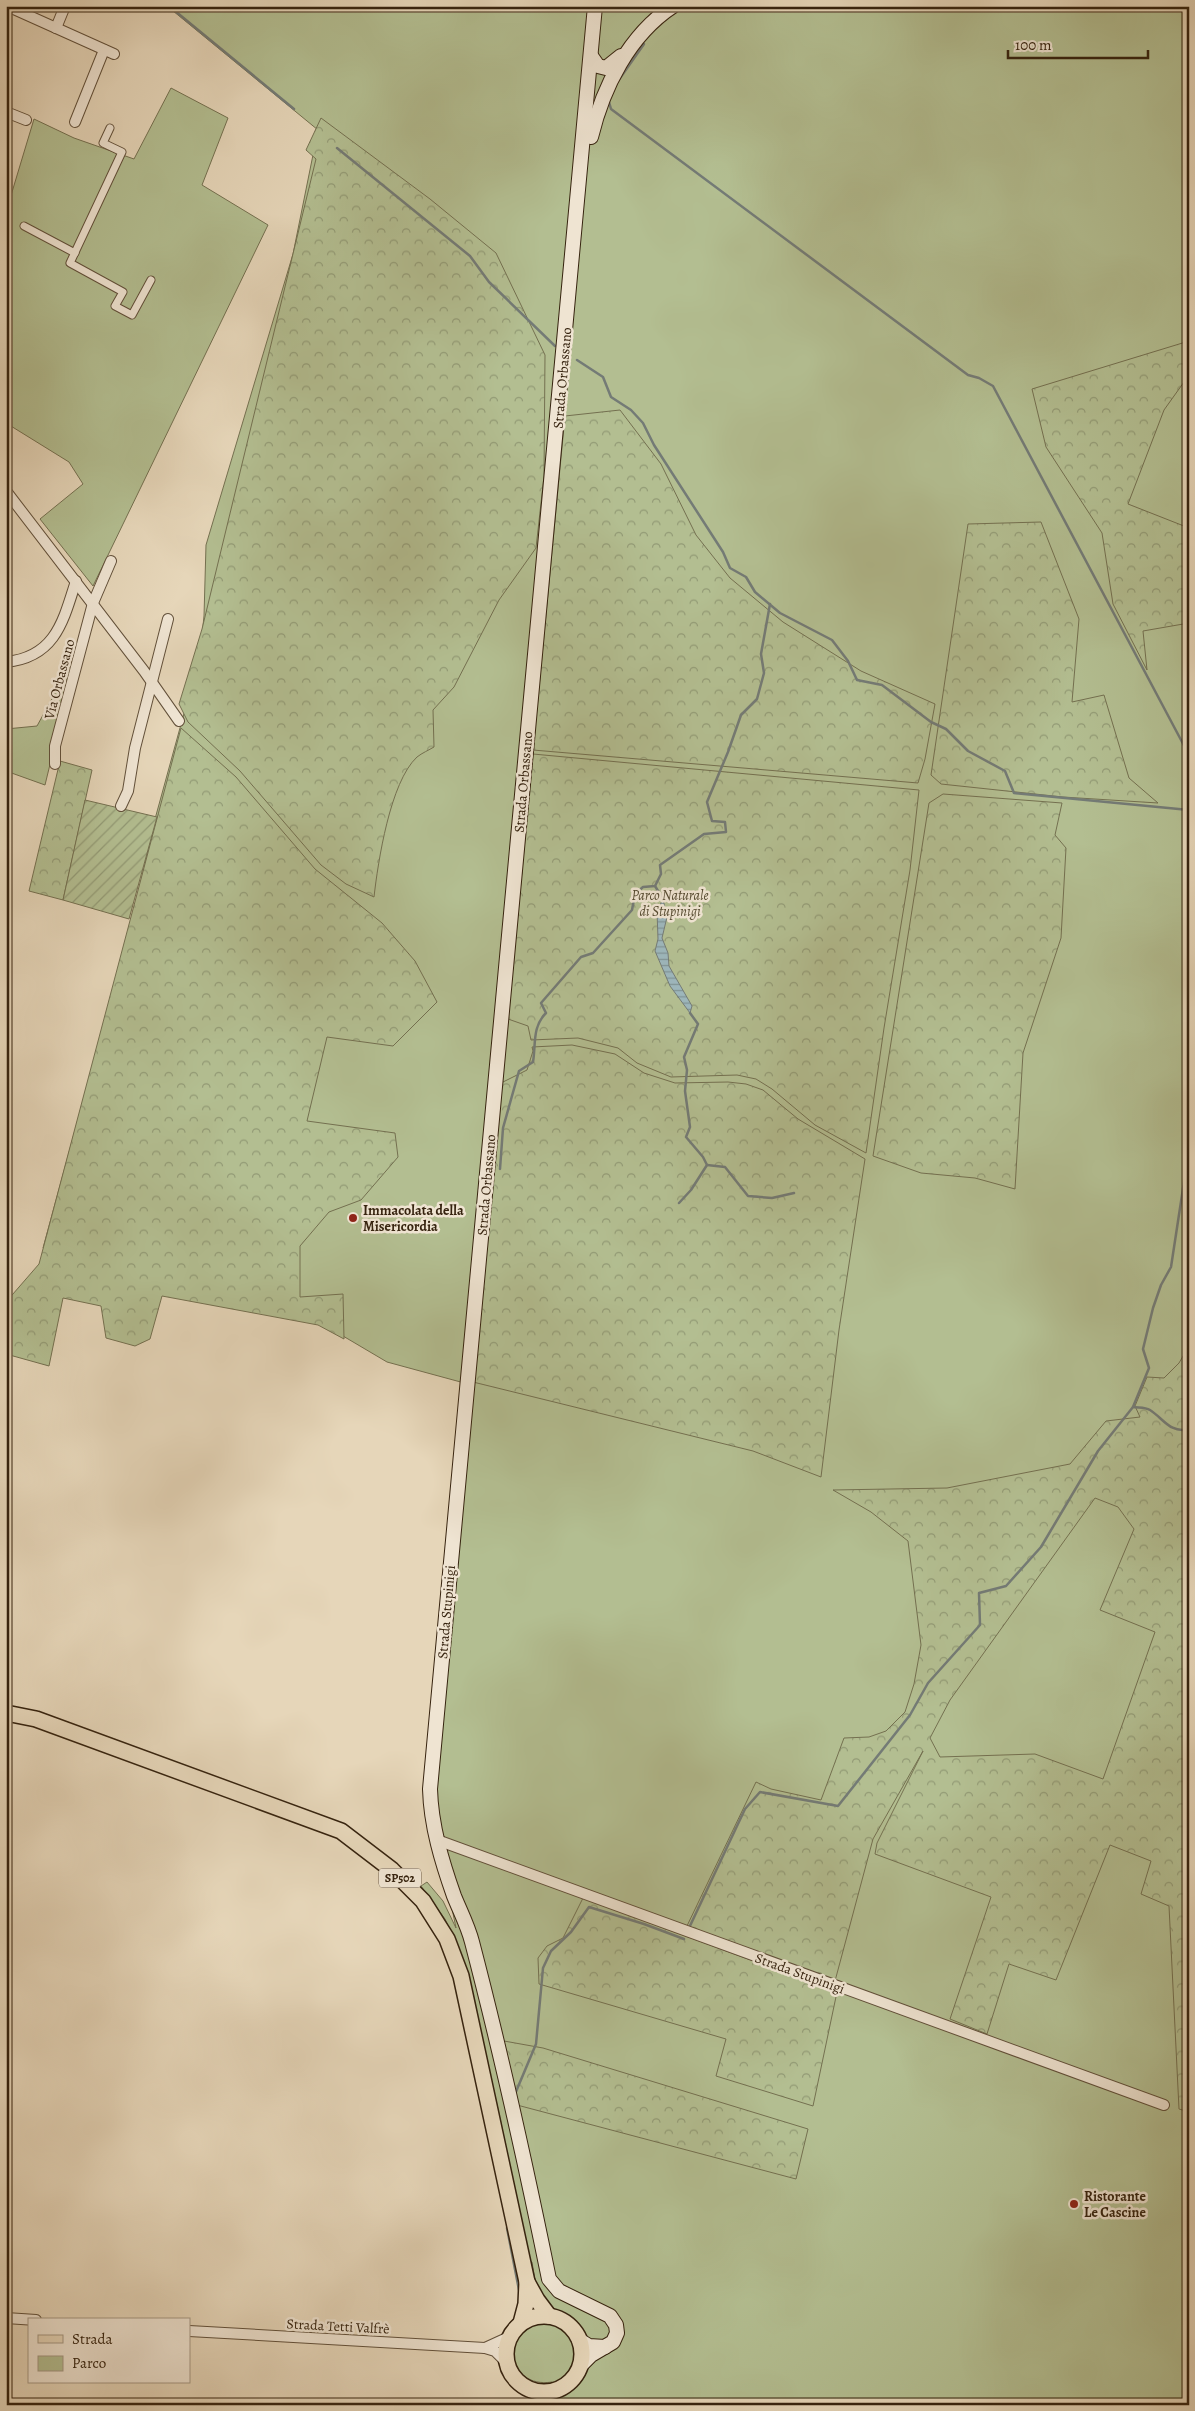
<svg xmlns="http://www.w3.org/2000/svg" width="1195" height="2411" viewBox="0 0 1195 2411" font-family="Alegreya,serif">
<defs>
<pattern id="forest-crowns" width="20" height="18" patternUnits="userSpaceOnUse" patternTransform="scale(1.25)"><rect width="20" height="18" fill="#b3be91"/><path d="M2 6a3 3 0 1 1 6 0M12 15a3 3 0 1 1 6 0" fill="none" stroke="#929a75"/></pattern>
<pattern id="garden-furrows" width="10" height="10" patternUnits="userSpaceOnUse" patternTransform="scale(1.25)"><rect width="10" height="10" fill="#b3be91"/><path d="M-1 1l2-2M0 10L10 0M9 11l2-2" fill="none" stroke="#929a75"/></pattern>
<pattern id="water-rules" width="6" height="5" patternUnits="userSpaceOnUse" patternTransform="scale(1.25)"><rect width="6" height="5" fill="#9db6bb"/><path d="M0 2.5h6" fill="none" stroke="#819496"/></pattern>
</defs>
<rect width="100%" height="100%" fill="#e6d6b9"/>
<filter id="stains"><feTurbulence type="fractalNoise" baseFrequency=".004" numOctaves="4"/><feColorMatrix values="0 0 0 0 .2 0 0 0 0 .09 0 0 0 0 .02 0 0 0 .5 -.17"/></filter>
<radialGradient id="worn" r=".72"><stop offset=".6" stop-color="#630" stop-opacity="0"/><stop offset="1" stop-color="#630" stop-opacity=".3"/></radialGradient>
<g fill="#b3be91" stroke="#747050">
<path d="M167,6H1189V2405H556L552,2382C507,2389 498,2331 542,2323L532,2262L529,2260L498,2109L462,1957L445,1919L421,1886L427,1882L443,1901L456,1928L432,1811L468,1384L387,1362L321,1323L152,1287L43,1248L133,917L155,819L200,655L204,616L206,545L293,254L318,130Z"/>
<path d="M171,88L228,118L202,185L268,225L93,586L40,519L83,484L69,462L6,423V212L34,119L74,138L134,159Z"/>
<path d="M77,653L45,785L6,771V729L37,726Z"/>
</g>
<g fill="url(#forest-crowns)" stroke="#747050" fill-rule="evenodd">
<path d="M321,118L430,199L496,253L545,355L544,476L536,548L499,600L454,687L433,710L434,747C429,750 422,753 417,757C390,782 378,862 374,897L346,884L321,865L240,771L188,722L179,704L202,629L316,159L306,150Z"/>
<path d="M1189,341V375L1164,410L1128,504L1189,528V623L1143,631L1147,670L1113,604L1102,533L1046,447L1032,389Z"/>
<path d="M620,410L661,464L696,535L730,578L783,622L861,671L935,704L925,759L918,783L533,750L565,416Z"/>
<path d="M1041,522L1079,619L1072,702L1104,695L1129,778L1158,803L1063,797L941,784L931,775L968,524Z"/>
<path d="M181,728L236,777L315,869L382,923L415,961L437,1002L393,1046L327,1037L307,1121L395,1133L398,1157L361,1200L329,1212L300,1246V1297L343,1294L344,1339L318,1325L162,1296L150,1339L135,1346L106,1338L101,1306L63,1298L49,1366L6,1354V1302L39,1264Z"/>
<path d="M533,754L919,790L910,870L884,1028L866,1153L815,1125L772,1089L756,1079L737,1075L671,1077L637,1063L618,1048L578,1038L531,1040L528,1026L508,1019Z"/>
<path d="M60,761L92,770L63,900L29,891Z"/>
<path d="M943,794L1062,803L1055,835L1066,848L1061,938L1023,1053L1015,1189L975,1178L921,1173L873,1156L929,803Z"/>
<path d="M572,1045L615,1054L644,1073L675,1083L728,1082L746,1084L763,1090L798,1119L865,1159L839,1330L821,1477L753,1451L473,1382L501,1083L527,1070L533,1051L532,1047Z"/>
<path d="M1189,1346V2112L1179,2109L1169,1906L1141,1894L1151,1861L1110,1845L1056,1980L1009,1964L987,2034L950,2019L991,1897L875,1854L877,1843L923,1751L873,1839L835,1981L686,1928L756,1782L771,1789L821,1800L844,1738L869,1737L886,1731L905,1712L914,1684L921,1645L908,1541L871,1512L833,1490L947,1488L1070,1464L1106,1421L1140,1417L1135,1406L1147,1377L1164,1378L1179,1363ZM1095,1498L1118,1507L1134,1529L1100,1610L1155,1632L1103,1779L1035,1754L940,1757L930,1738L950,1700Z"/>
<path d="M583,1898L837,1992L813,2106L716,2076L726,2039L539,1984L538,1958L547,1946L563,1938Z"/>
<path d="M504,2041L543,2048L808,2129L796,2179L517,2105Z"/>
</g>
<path fill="url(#garden-furrows)" stroke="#747050" d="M85,800L157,817L129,919L63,900Z"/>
<path fill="url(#water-rules)" stroke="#747b76" d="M663,899L667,917L662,938L668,953L669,966L692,1006L690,1013L670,986L655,951L658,939L657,911Z"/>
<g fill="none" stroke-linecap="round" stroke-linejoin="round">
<g stroke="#747b76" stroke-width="2.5">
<path d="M169,6L294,109"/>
<path d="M618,81L644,44"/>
<path d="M609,102L611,109L968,375L979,378L993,386L1189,755"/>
<path d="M337,148L470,256L489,282L555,346"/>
<path d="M577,360L603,377L611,397L631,410L643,423L654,445L723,552L730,568L746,577L755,592L780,613L832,640L848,661L857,680L882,685L931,722L946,729L968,751L1005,771L1014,793L1189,810"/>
<path d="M655,886L663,899"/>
<path d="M707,1165L725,1167L748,1196L772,1198L794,1193"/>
<path d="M500,1169L503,1128L519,1071L533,1062C536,1044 532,1027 546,1013L541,1003L581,957L593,953L632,910L635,894L643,887L655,886L661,874L660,865L704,834L726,832L725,822L712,821L707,802L728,752L741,715L757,699L764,673L761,654L770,604"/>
<path d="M679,1203L691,1190L707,1165L703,1157L686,1137L690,1127L685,1091L687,1070L684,1057L698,1024L690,1013"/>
<path d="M1133,1407C1138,1408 1145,1407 1150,1410C1163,1418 1170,1434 1189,1429"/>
<path d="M689,1928L745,1809L760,1792L838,1806L910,1715L928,1683L980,1625L979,1593L1006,1586L1041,1547L1098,1451L1133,1407L1149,1368L1143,1349L1153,1308L1161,1285L1171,1267L1184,1182L1189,1117"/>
<path d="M515,2094L536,2044L543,1968L551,1951L571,1932L589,1907L644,1924L684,1939"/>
<path d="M507,2228L519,2290"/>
</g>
<g stroke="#62503a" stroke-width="9">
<g id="pedestrian">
<path d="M110,128L103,143L122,152L70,263L123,292L115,306L132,315L151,280"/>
<path d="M24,226L75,253"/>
</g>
</g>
<g stroke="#62503a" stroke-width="12">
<g id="minor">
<path d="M7,6L114,54"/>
<path d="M56,28L65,6"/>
<path d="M6,112L26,120"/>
<path d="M75,122L104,50"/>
<path d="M6,491L144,671L179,721"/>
<path d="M6,662C55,657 63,622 76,581"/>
<path d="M55,764V746L93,603L111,561"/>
<path d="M121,806L128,791L135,748L168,619"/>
<path d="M437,1840L1164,2105"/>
<path d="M6,2318L36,2320"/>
<path d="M189,2331L485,2348L495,2351L506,2362"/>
<path d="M485,2348L509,2337"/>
</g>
</g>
<g stroke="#36230f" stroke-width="16">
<g id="secondary">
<path d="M591,56L598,66L606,68L621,56"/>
<path d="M591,137C603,87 629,35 673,6"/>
<path d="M579,2340L589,2346L605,2347"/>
<path d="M580,2366L591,2355L613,2342L617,2333L616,2325L610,2316L559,2291L549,2279C526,2166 501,2053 472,1942C468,1926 460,1911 454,1896C442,1862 431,1826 430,1789L595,6"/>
</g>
</g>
<g stroke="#36230f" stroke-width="18">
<g id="primary">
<path d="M6,1713L36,1719L341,1831L392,1870L423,1901L447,1939L461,1976L527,2282L526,2304L521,2323"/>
<path d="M527,2282L537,2300L549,2316"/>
<circle cx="544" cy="2354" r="38"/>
</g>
</g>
<use href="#pedestrian" stroke="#efe4d2" stroke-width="7"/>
<use href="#minor" stroke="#efe4d2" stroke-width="10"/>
<use href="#secondary" stroke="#efe4d2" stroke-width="14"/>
<use href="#primary" stroke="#e6d6b9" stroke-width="15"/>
</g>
<g fill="#8f2418" stroke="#efe4d2" stroke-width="2">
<circle cx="353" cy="1218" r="5"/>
<circle cx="1074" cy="2204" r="5"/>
</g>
<g text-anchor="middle" stroke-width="5" stroke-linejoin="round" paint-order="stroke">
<rect fill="#efe4d2" stroke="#6e5d4a" stroke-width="1" x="379" y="1868.5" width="42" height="19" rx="4"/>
<g font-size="12" font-weight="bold" fill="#36230f">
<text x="400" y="1882">SP502</text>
</g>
<g font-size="14" fill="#36230f" stroke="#efe4d2">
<text transform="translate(562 378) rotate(-85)" y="5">Strada Orbassano</text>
<text transform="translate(59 679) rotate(-75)" y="5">Via Orbassano</text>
<text transform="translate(523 782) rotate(-85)" y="5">Strada Orbassano</text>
<text transform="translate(486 1185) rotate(-85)" y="5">Strada Orbassano</text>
<text transform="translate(446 1612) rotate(-85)" y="5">Strada Stupinigi</text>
<text transform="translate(800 1973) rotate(20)" y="5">Strada Stupinigi</text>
<text transform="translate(338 2326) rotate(3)" y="5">Strada Tetti Valfrè</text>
</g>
<g font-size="14" font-style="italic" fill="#554a30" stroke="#efe4d2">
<text x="670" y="900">Parco Naturale<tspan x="670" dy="16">di Stupinigi</tspan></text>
</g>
<g font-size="14" font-weight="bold" fill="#36230f" stroke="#efe4d2" text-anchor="start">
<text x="363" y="1215">Immacolata della<tspan x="363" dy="16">Misericordia</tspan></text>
<text x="1084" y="2201">Ristorante<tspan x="1084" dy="16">Le Cascine</tspan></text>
</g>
</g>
<rect width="1195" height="2411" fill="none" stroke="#e6d6b9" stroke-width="25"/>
<rect x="8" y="8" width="1180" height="2396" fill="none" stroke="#36230f" stroke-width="2.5"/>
<rect x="12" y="12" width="1170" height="2386" fill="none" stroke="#36230f"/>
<rect x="28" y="2318" width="162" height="65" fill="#efe4d2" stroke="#a59784"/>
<rect x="38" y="2335" width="25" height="8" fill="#e6d6b9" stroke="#a59784"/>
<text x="72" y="2344" font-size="15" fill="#36230f">Strada</text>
<rect x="38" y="2356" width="25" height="15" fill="#b3be91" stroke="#a59784"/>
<text x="72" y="2368" font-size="15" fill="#36230f">Parco</text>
<path d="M1008 50v8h140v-8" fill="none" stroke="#36230f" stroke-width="2.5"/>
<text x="1015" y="50" font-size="15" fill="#36230f" stroke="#efe4d2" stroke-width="4" paint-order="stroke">100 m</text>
<rect width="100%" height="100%" filter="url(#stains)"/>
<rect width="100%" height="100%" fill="url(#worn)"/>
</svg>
